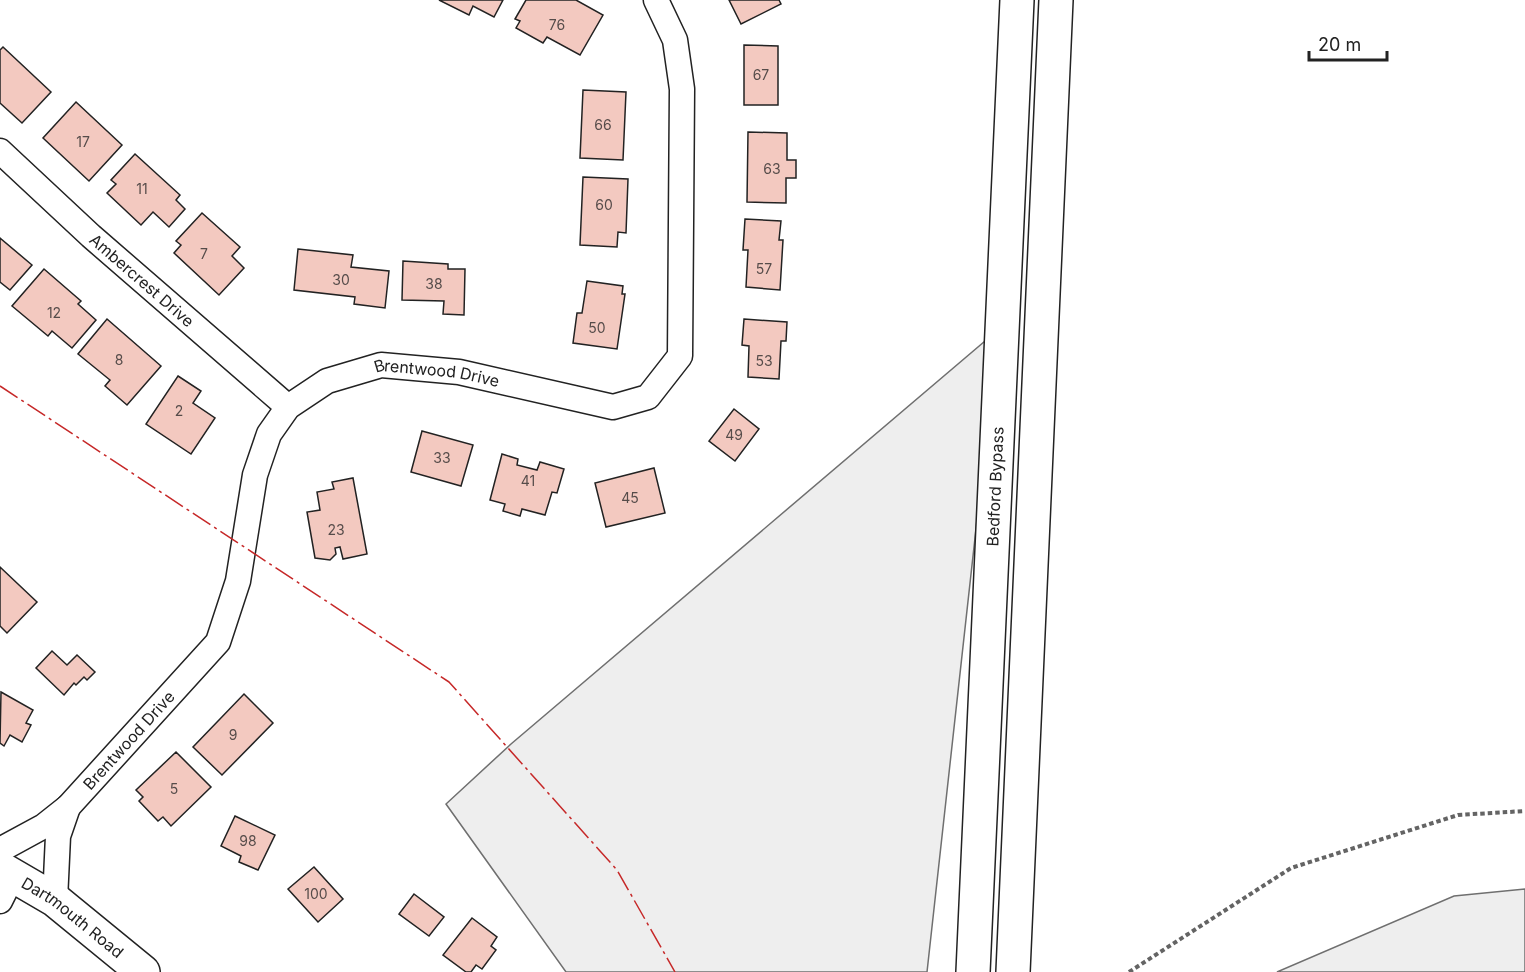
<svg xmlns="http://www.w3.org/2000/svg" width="1525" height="972" viewBox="0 0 1525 972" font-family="Inter,sans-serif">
<rect width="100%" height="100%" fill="#fff"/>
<g fill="#eee" stroke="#6f6f6f" stroke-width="1.5">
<path d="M998,330L927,972H566L446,804L511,744Z"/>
<path d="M1525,889V972H1277L1454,896Z"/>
</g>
<g fill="#f3c9c0" stroke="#222" stroke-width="1.5">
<path d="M439,0H503L494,17L473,6L469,15Z"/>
<path d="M526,0H576L603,15L580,55L547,37L543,43L516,28L520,21L515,19Z"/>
<path d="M729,0H779L781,4L741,24Z"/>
<path d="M744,45L778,46V105H744Z"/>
<path d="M3,47L51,92L22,123L0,103V50Z"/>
<path d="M583,90L626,92L623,160L580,158Z"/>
<path d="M76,102L122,145L89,181L43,138Z"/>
<path d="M748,132L787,133V160H796V178H786V203L747,202Z"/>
<path d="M135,154L180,195L176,200L185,209L169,227L153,212L141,225L107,193L116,184L111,180Z"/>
<path d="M583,177L628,179L626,233L618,232L617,247L580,245Z"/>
<path d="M202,213L240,247L232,256L244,268L219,295L174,253L181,245L176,241Z"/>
<path d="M745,219L781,221L779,240H783L780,290L746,287L748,250H743Z"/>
<path d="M0,238L32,265L10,290L0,282Z"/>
<path d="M298,249L353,255L351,267L389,271L385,308L354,304L355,297L294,290Z"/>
<path d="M403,261L448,264V269H465L464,315L443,314L444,301L402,300Z"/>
<path d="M44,269L81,301L78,304L96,320L72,348L52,331L48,336L12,306Z"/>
<path d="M587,281L623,286L622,294H625L617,349L573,343L577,313H582Z"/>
<path d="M107,319L161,366L127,405L105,386L110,380L78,354Z"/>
<path d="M744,319L787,322L786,341H781L779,379L748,377L749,346L742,345Z"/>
<path d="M178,376L201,391L193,403L215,418L191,454L146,424Z"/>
<path d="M734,409L759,429L735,461L709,441Z"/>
<path d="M422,431L473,445L461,486L411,472Z"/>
<path d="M502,454L518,459L517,465L537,470L540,462L564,469L557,493L552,492L545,515L522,509L520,516L503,511L505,504L490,500Z"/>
<path d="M654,468L665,513L606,527L595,483Z"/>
<path d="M353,478L367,554L343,559L340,547L335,548L336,554L330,560L315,558L307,512L320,510L317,492L334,489L332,482Z"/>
<path d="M0,567L37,602L7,633L0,626Z"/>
<path d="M52,651L67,665L77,655L95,672L87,680L84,677L76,685L74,683L64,695L36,668Z"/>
<path d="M1,692L33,710L26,723L31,725L22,742L10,735L4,746L0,743Z"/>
<path d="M244,694L273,723L222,775L193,747Z"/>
<path d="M176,752L211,787L171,826L163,817L158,821L139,801L143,797L136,790Z"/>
<path d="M235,816L275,835L258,870L239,862L241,856L221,846Z"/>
<path d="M314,867L343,899L318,922L288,889Z"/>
<path d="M414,894L444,917L429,936L399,914Z"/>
<path d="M472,918L497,937L491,946L496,950L482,969L476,965L471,972H466L443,955Z"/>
</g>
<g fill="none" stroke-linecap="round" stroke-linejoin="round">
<g stroke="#222" stroke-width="27">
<g id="minor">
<path id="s1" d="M0,151L91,236L288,407"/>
<path id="s2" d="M0,850L44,826L68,807L218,642L238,581L255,475L269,434L288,407L327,381L381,365L459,372L613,407L648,397L680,356L682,89L675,40L656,0"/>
<path d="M55,900L58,836L68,807"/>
<path d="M0,901L13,875"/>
</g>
</g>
<g stroke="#222" stroke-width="36">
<g id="primary">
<path id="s3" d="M0,868L55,900L143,972"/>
</g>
</g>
<g stroke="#222" stroke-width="36">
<g id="motorway">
<path id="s4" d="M973,972L1017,0"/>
<path d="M1013,972L1056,0"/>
</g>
</g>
<path stroke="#646464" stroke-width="4" stroke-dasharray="4.5 3" stroke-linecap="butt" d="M1129,972L1291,868L1458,815L1525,811"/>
<use href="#minor" stroke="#fff" stroke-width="24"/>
<use href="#primary" stroke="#fff" stroke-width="33"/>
<use href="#motorway" stroke="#fff" stroke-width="33"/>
<path stroke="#c62828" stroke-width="1.5" stroke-dasharray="21 4.5 3 4.5" stroke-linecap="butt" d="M0,386L449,682L617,870L675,972"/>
</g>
<g text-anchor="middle" stroke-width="4.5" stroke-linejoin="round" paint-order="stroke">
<g font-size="14" fill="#564c4a">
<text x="557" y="30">76</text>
<text x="761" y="80">67</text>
<text x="603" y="130">66</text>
<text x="83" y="147">17</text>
<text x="772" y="174">63</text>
<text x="142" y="194">11</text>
<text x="604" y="210">60</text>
<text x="204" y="259">7</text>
<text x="764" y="274">57</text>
<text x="341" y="285">30</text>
<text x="434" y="289">38</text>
<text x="54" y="318">12</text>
<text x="597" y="333">50</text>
<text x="119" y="365">8</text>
<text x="764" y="366">53</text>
<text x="179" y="416">2</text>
<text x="734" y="440">49</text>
<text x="442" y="463">33</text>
<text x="528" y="486">41</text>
<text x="630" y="503">45</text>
<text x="336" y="535">23</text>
<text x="233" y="740">9</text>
<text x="174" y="794">5</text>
<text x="248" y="846">98</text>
<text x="316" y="899">100</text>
</g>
<g font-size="16" fill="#222" stroke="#fff">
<text dy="6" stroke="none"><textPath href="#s1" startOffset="192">Ambercrest Drive</textPath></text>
<text dy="6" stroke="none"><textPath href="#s2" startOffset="711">Brentwood Drive</textPath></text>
<text dy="6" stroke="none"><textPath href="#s4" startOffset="486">Bedford Bypass</textPath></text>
<text dy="6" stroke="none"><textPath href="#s2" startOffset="171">Brentwood Drive</textPath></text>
<text dy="6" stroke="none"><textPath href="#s3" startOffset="88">Dartmouth Road</textPath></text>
</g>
</g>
<path d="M1309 51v9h78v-9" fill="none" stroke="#222222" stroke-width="3"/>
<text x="1318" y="51" font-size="18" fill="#222222" stroke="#ffffff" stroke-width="4.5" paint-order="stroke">20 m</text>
</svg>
